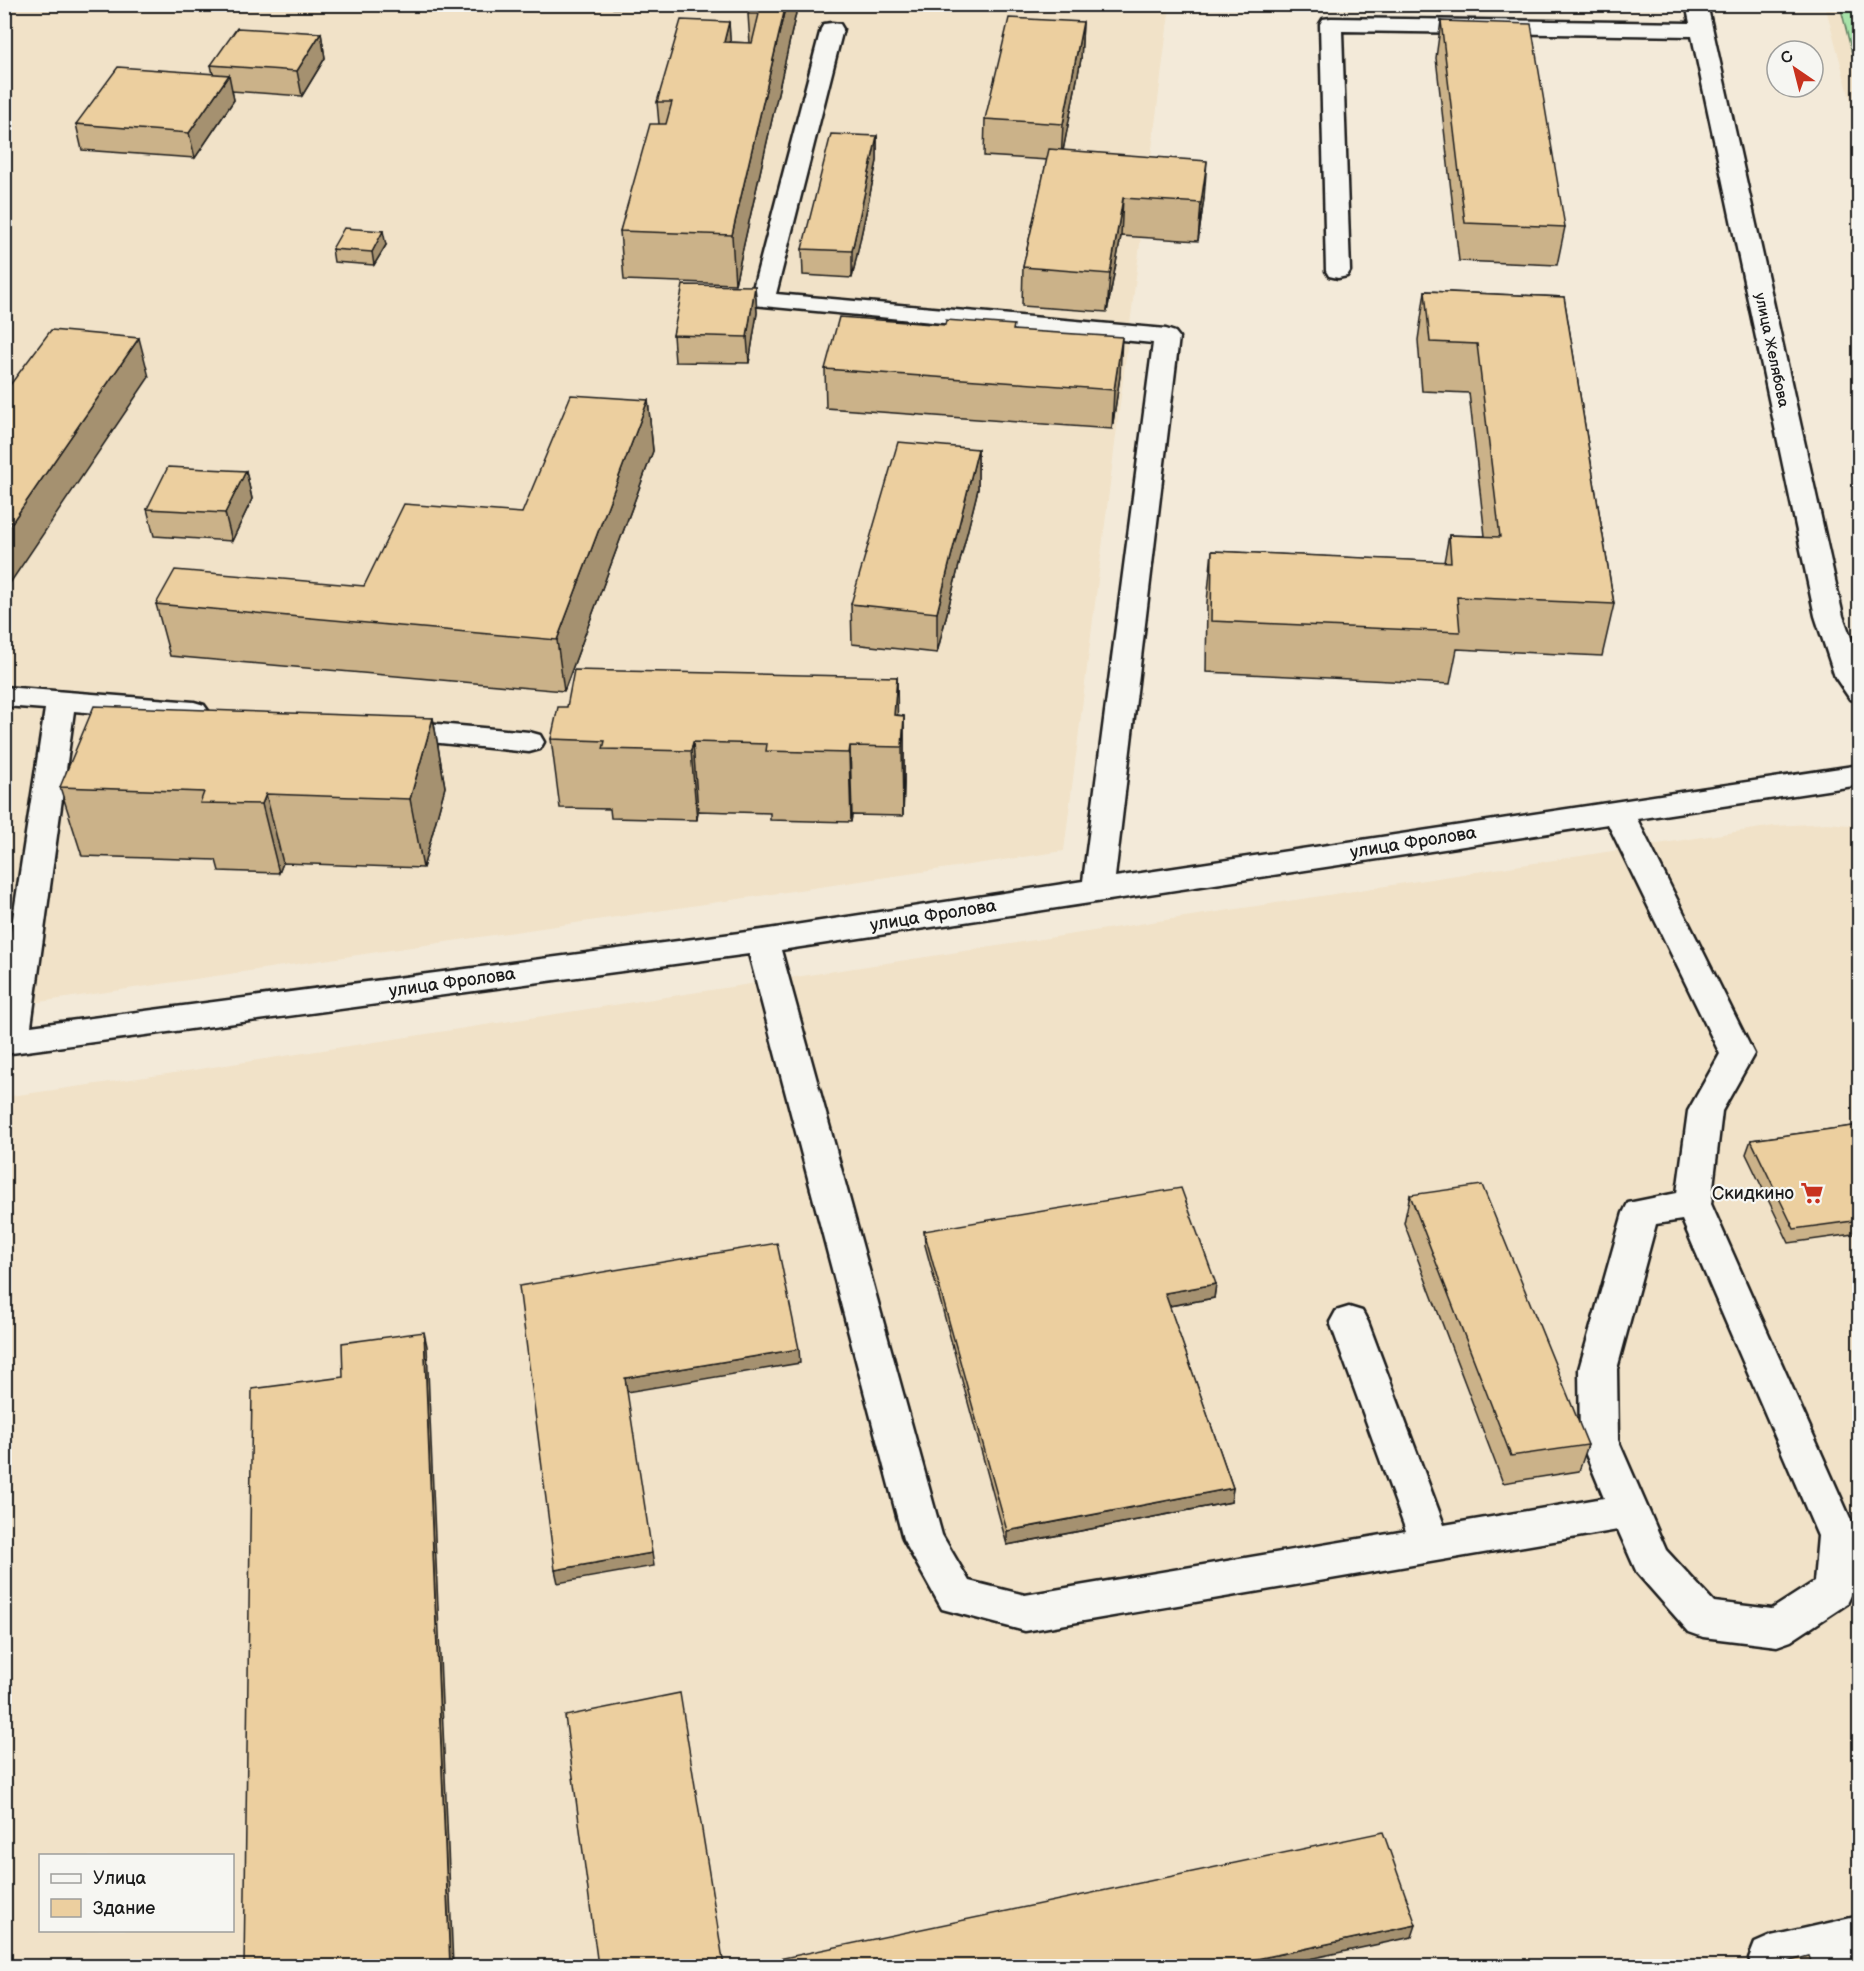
<svg xmlns="http://www.w3.org/2000/svg" width="1864" height="1971" viewBox="0 0 1864 1971" font-family="'Balsamiq Sans',sans-serif">
<rect width="100%" height="100%" fill="#f3ead9"/>
<filter id="ink" filterUnits="userSpaceOnUse"><feTurbulence type="fractalNoise" baseFrequency=".0167" numOctaves="2"/><feDisplacementMap in="SourceGraphic" scale="12" xChannelSelector="R" yChannelSelector="G"/><feConvolveMatrix kernelMatrix="1 2 1 2 8 2 1 2 1" color-interpolation-filters="sRGB"/></filter>
<g filter="url(#ink)">
<g fill="#f1e2c8" fill-rule="evenodd">
<path d="M4,5H1170L1064,851L5,1007Z"/>
<path d="M1825,5H1859V132Z"/>
<path d="M1828,823L1859,826V1966H5L4,1097L174,1073L1774,826ZM40,1856H232V1930H40Z"/>
</g>
<path fill="#a7e3a9" stroke="#628062" stroke-width="1.5" d="M1840,5H1859V81Z"/>
<g fill="none" stroke-linecap="round" stroke-linejoin="round">
<g stroke="#1c1c1c" stroke-width="5">
<g id="minor">
<path d="M1686,4H1707L1843,616L1860,662V701L1850,699L1835,677L1815,616L1692,36L1342,31L1350,271L1347,276L1338,278L1329,276L1326,271L1320,24L1323,19L1331,18L1690,23Z"/>
<path d="M832,23L840,24L843,29L776,294L1166,329L1175,332L1179,337L1115,877L1860,765V785L1637,819L1754,1054L1722,1111L1711,1204L1858,1536L1853,1591L1847,1604L1791,1641L1777,1646L1703,1637L1689,1632L1637,1573L1618,1530L1025,1631L942,1609L903,1539L749,954L4,1054V978L45,709L4,706V687L194,702L204,705L209,712L204,719L194,722L74,711L31,1026L762,930L1083,881L1153,343L753,305L750,300L821,29L824,24ZM1608,824L1720,1054L1688,1111L1677,1193L1628,1203L1623,1213L1579,1369L1580,1440L1604,1498L1444,1525L1368,1322L1362,1311L1349,1307L1336,1311L1330,1322L1406,1531L1025,1595L969,1581L942,1535L781,950ZM1682,1220L1818,1536L1814,1582L1772,1609L1714,1602L1666,1550L1618,1440L1617,1369L1656,1224Z"/>
<path d="M392,720L529,732L540,735L544,742L540,749L529,752L381,737L377,730L381,723Z"/>
<path d="M1860,1916V1959L1827,1966H1752L1749,1958L1755,1943L1771,1936Z"/>
</g>
</g>
<use href="#minor" fill="#f6f6f2" fill-rule="evenodd"/>
</g>
<g fill="#cbb289" stroke="#1c1c1c" stroke-width="1.5">
<path d="M612,4H695L694,9L613,8Z"/>
<path d="M751,4H798L735,284L624,280L620,231L659,124L657,102L729,22L730,42L750,43L748,14Z"/>
<path d="M1441,21L1565,227L1557,265L1459,261L1436,58Z"/>
<path d="M1083,22L1081,59L1063,150L1204,198L1198,241L1121,236L1107,312L1022,306L1023,267L1047,160L984,156L985,119Z"/>
<path d="M321,33L325,58L302,96L232,91L234,100L195,158L82,150L76,124L213,74L211,65Z"/>
<path d="M877,136V161L852,278L803,275L802,249Z"/>
<path d="M386,245L374,265L334,262L332,249Z"/>
<path d="M755,286L757,313L749,363L675,362L673,335Z"/>
<path d="M1425,291L1564,297L1614,604L1602,656L1457,649L1450,684L1206,672L1207,602L1212,551L1444,562L1449,535L1485,536L1469,393L1422,391L1418,340Z"/>
<path d="M1014,330L1120,376L1112,429L826,408L825,369Z"/>
<path d="M648,400L653,451L564,691L170,656L156,604L364,586L522,513Z"/>
<path d="M978,449V489L937,653L852,644L851,604Z"/>
<path d="M246,471L252,499L232,541L154,536L147,509Z"/>
<path d="M897,677V715L904,716V784L903,816L852,815L851,822L770,820V813L698,811L697,820L611,818L610,809L560,808L551,739L567,707Z"/>
<path d="M433,718L445,787L423,868L283,863L279,873L219,871L216,860L82,856L60,787Z"/>
<path d="M1860,1125V1233L1789,1243L1746,1154L1751,1140Z"/>
<path d="M1410,1195L1588,1445L1579,1471L1503,1483L1404,1223Z"/>
<path d="M924,1231L1216,1284L1214,1298L1169,1306L1233,1488L1231,1502L1007,1545L925,1245Z"/>
</g>
<g fill="#a5916f" stroke="#1c1c1c" stroke-width="1.5">
<path d="M786,4H798L735,284L732,235Z"/>
<path d="M729,22L732,68L724,42Z"/>
<path d="M1083,22L1081,59L1061,161L1063,124Z"/>
<path d="M321,33L325,58L302,96L297,71Z"/>
<path d="M229,75L234,100L195,158L189,133Z"/>
<path d="M877,136V161L852,278V251Z"/>
<path d="M1207,161L1204,198L1198,241L1201,203Z"/>
<path d="M1123,198L1121,236L1107,312L1110,274Z"/>
<path d="M383,231L386,245L374,265L372,252Z"/>
<path d="M755,286L757,313L749,363L747,337Z"/>
<path d="M1122,337L1120,376L1112,429L1114,390Z"/>
<path d="M139,338L149,377L4,592V534Z"/>
<path d="M648,400L653,451L564,691L557,640Z"/>
<path d="M978,449V489L937,653V613Z"/>
<path d="M246,471L252,499L232,541L225,513Z"/>
<path d="M897,677L898,747L894,715Z"/>
<path d="M904,716V784L903,816L902,747Z"/>
<path d="M433,718L445,787L423,868L410,799Z"/>
<path d="M693,742L698,811L697,820L691,751Z"/>
<path d="M850,746L852,815L851,822L849,753Z"/>
<path d="M266,794L283,863L279,873L262,804Z"/>
<path d="M1216,1284L1214,1298L1163,1307L1165,1293Z"/>
<path d="M424,1332L427,1346L453,1966H450Z"/>
<path d="M799,1349L800,1363L627,1392L625,1378Z"/>
<path d="M1233,1488L1231,1502L1007,1545V1531Z"/>
<path d="M652,1553L654,1566L558,1583L555,1570Z"/>
<path d="M1416,1925L1412,1937L1276,1966H1224Z"/>
</g>
<g fill="#eccf9f" stroke="#1c1c1c" stroke-width="1.5">
<path d="M751,4H786L732,235L620,231L650,124H666L672,102H657L681,20L729,22L724,42L752,43L759,14H748Z"/>
<path d="M1009,18L1083,22L1063,124L985,119Z"/>
<path d="M1441,21L1531,24L1565,227L1465,223Z"/>
<path d="M237,28L321,33L297,71L211,65Z"/>
<path d="M118,67L229,75L189,133L76,124Z"/>
<path d="M831,134L877,136L852,251L802,249Z"/>
<path d="M1049,149L1207,161L1201,203L1123,198L1110,274L1023,267Z"/>
<path d="M344,228L383,231L372,252L332,249Z"/>
<path d="M683,285L755,286L747,337L673,335Z"/>
<path d="M1425,291L1564,297L1614,604L1457,597L1460,632L1211,621L1212,551L1451,562L1449,535L1500,537L1477,344L1430,342Z"/>
<path d="M839,317L945,325L946,320L1014,325L1013,330L1122,337L1114,390L825,369Z"/>
<path d="M51,330L139,338L4,534V393Z"/>
<path d="M571,395L648,400L557,640L156,604L175,570L364,586L404,504L522,513Z"/>
<path d="M898,442L978,449L937,613L851,604Z"/>
<path d="M168,467L246,471L225,513L147,509Z"/>
<path d="M574,670L897,677L894,715L904,716L902,747L850,746L849,753L766,751L767,744L693,742L691,751L603,749L605,741L551,739L558,707H567Z"/>
<path d="M94,706L433,718L410,799L266,794L262,804L200,803L204,792L60,787Z"/>
<path d="M1860,1125V1220L1794,1229L1751,1140Z"/>
<path d="M1482,1185L1588,1445L1511,1456L1410,1195Z"/>
<path d="M1181,1188L1216,1284L1165,1293L1233,1488L1007,1531L924,1231Z"/>
<path d="M777,1243L799,1349L625,1378L652,1553L555,1570L519,1286Z"/>
<path d="M424,1332L450,1966H244L252,1389L343,1377L342,1343Z"/>
<path d="M680,1693L724,1966H598L565,1716Z"/>
<path d="M1383,1832L1416,1925L1224,1966H745Z"/>
<path d="M1809,1956L1813,1966H1772Z"/>
</g>
</g>
<defs>
<g id="supermarket-bare" transform="scale(1.8)"><path d="M-6-5.5h2.5l.6 2H6L4.5 2H-2.5L-4.4-4H-6ZM-1.5 3.2a1.3 1.3 0 1 0 .1 0ZM3 3.2a1.3 1.3 0 1 0 .1 0Z" fill="#c8321e" stroke="#f6f6f2" stroke-width="2.5" paint-order="stroke"/></g>
</defs>
<g fill-rule="evenodd">
<use href="#supermarket-bare" x="1812" y="1193"/>
</g>
<g text-anchor="middle" stroke-width="4.5" stroke-linejoin="round" paint-order="stroke">
<g font-size="15" fill="#1c1c1c" stroke="#f6f6f2">
<text transform="translate(1772 350) rotate(78)" y="5">улица Желябова</text>
</g>
<g font-size="18" fill="#1c1c1c" stroke="#f6f6f2">
<text transform="translate(1413 842) rotate(-9)" y="6">улица Фролова</text>
<text transform="translate(933 915) rotate(-9)" y="6">улица Фролова</text>
<text transform="translate(452 982) rotate(-8)" y="6">улица Фролова</text>
</g>
<g font-size="18" fill="#1c1c1c" stroke="#f6f6f2" text-anchor="end">
<text x="1794" y="1199">Скидкино</text>
</g>
</g>
<rect width="1864" height="1971" fill="none" stroke="#f6f6f2" stroke-width="24"/>
<rect x="12" y="12" width="1840" height="1947" fill="none" stroke="#1c1c1c" stroke-width="2" filter="url(#ink)"/>
<rect x="39" y="1854" width="195" height="78" fill="#f6f6f2" stroke="#9f9f9c" stroke-width="1.5"/>
<rect x="51" y="1874" width="30" height="9" fill="#f6f6f2" stroke="#9f9f9c" stroke-width="1.5"/>
<text x="93" y="1884" font-size="18" fill="#1c1c1c">Улица</text>
<rect x="51" y="1899" width="30" height="18" fill="#eccf9f" stroke="#9f9f9c" stroke-width="1.5"/>
<text x="93" y="1914" font-size="18" fill="#1c1c1c">Здание</text>
<g transform="translate(1795 69) rotate(325)"><circle r="28" fill="#f6f6f2" stroke="#9f9f9c" stroke-width="1.5"/>
<path d="M0-4.5L10 22L0 15L-10 22Z" fill="#c8321e"/>
<text y="-9" font-size="16" font-weight="bold" text-anchor="middle" fill="#1c1c1c">С</text>
</g>
</svg>
